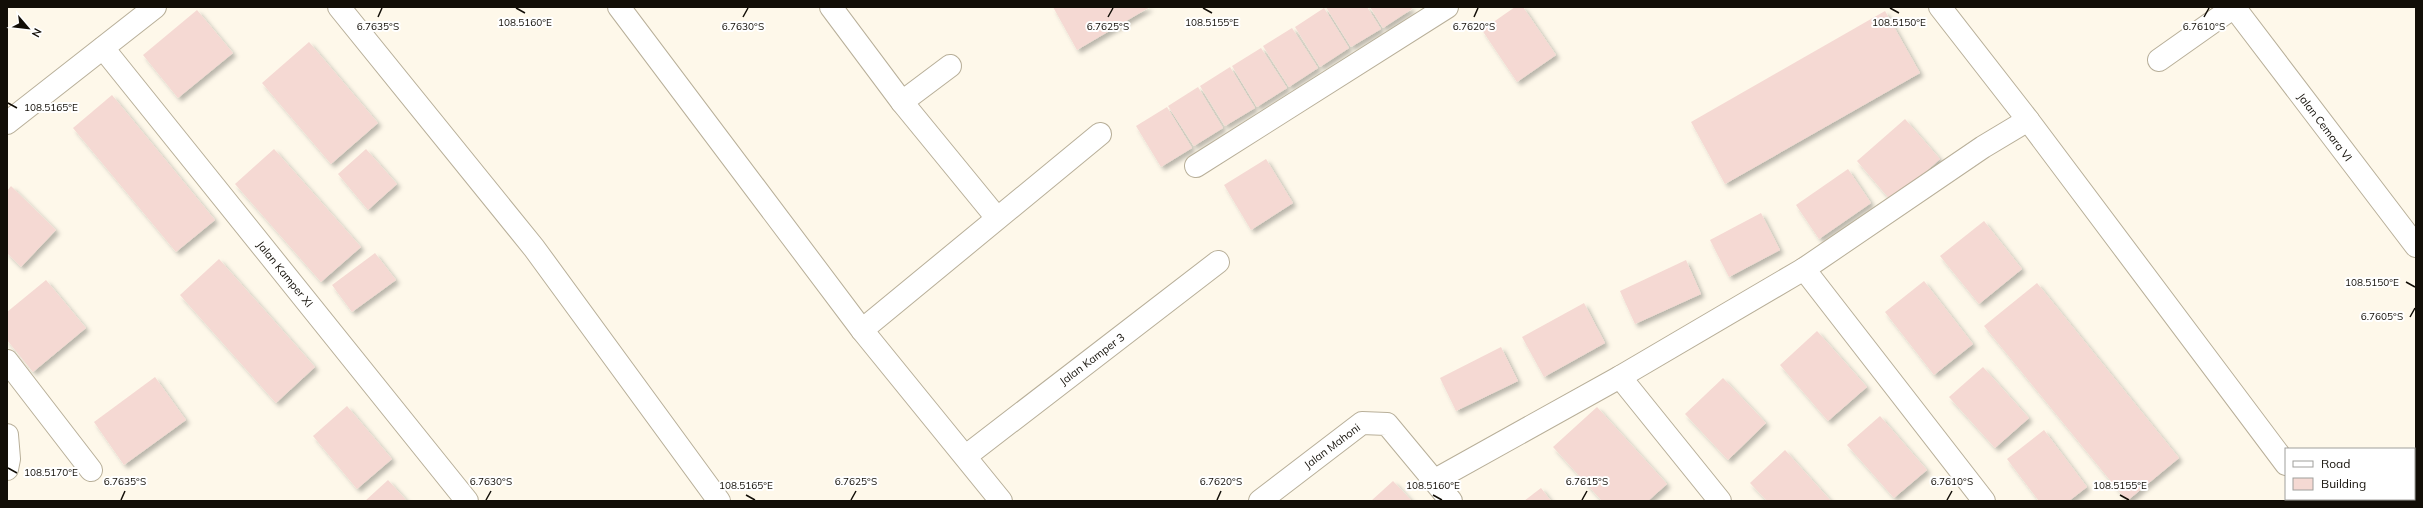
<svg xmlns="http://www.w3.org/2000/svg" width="2423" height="508" viewBox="0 0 2423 508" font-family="Mulish,sans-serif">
<defs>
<filter id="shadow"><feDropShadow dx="3.5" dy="3.5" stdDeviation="2" flood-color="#0004"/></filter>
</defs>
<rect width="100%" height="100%" fill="#fef8ea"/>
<g fill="#f5d9d3" filter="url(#shadow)">
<path d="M1053,7H1150L1077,50Z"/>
<path d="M1326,7H1367L1381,29L1351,47Z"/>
<path d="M1370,7H1411L1412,9L1383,28Z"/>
<path d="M1515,7H1523L1556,55L1517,82L1482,30Z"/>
<path d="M1324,8L1349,48L1320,67L1295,27Z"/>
<path d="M197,10L233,53L178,98L143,55Z"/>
<path d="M1885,11L1920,73L1725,184L1691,122Z"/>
<path d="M1292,28L1318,68L1289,87L1263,46Z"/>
<path d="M309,42L378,123L331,164L262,83Z"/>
<path d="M1261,48L1287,88L1257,107L1232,66Z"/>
<path d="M1230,67L1255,108L1225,126L1200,86Z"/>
<path d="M1198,87L1223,128L1194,146L1168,106Z"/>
<path d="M112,95L215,220L176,252L73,128Z"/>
<path d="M1167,107L1192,148L1161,167L1136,126Z"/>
<path d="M1905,119L1940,159L1892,202L1857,161Z"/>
<path d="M274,149L361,247L321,282L235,184Z"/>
<path d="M366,149L397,184L368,210L338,174Z"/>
<path d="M1266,159L1293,203L1251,230L1224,185Z"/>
<path d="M1848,169L1871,203L1819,239L1796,205Z"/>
<path d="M11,186L56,230L21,267L7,253V191Z"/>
<path d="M1761,213L1780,250L1729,277L1710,240Z"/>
<path d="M1984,221L2022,269L1979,304L1940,256Z"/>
<path d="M375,253L396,280L352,312L332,285Z"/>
<path d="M219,259L315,367L276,403L180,295Z"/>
<path d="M1686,260L1701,294L1635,324L1620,291Z"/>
<path d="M46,280L86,328L33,372L7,340V312Z"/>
<path d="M1924,281L1973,344L1934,375L1885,312Z"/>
<path d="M2037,283L2179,458L2127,501L1984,326Z"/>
<path d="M1584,303L1605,343L1544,377L1522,337Z"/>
<path d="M1817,331L1867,387L1828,421L1780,365Z"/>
<path d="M1501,347L1518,381L1456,411L1440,378Z"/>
<path d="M1983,367L2029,418L1995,448L1949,397Z"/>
<path d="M155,377L186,420L124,465L94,422Z"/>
<path d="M1723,378L1766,423L1728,460L1685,414Z"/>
<path d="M347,406L392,459L357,489L313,436Z"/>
<path d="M1597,407L1667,484L1648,501H1602L1553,447Z"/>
<path d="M1880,416L1927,470L1894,498L1847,445Z"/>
<path d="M2044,430L2087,487L2069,501H2039L2007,459Z"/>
<path d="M1785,450L1831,501H1767L1750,483Z"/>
<path d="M388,480L407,501H365Z"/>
<path d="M1393,481L1412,501H1371Z"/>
<path d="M1541,488L1551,501H1524Z"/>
</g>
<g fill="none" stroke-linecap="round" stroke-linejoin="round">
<g stroke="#b8af99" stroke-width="24">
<g id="minor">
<path d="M339,7L534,248L719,501"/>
<path d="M619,7L862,330L1001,501"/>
<path d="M831,7L902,102L997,218"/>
<path d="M1940,7L2028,120L2286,464"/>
<path d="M103,48L467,501"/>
<path d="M2159,60L2234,7L2416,246"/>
<path d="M902,102L950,66"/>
<path d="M7,123L155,7"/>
<path d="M1196,166L1447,7"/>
<path d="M1804,269L1984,501"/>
<path d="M862,330L1100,134"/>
<path d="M7,361L91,470"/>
<path d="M1620,377L1720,501"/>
<path d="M7,435L9,459L7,469"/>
<path d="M966,456L1218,262"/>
<path d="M1435,480L1620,377L1804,269L1983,147L2028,120"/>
<path d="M2313,499L2315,501"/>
<path d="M1260,501L1362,423L1387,424L1451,501"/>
</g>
</g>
<use href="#minor" stroke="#fff" stroke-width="22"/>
</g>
<path fill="none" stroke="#120e07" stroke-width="1.5" d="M516,8L525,13M1203,8L1212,13M1890,8L1899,13M378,17L382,8M743,17L748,8M1108,17L1113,8M1474,17L1478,8M2204,17L2209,8M8,103L17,108M2406,282L2415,287M2410,317L2415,308M8,468L17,473M746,495L755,500M1433,495L1442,500M2120,495L2129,500M121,500L125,491M486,500L491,491M851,500L856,491M1217,500L1221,491M1582,500L1587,491M1947,500L1952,491"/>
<g text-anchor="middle" stroke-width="4" stroke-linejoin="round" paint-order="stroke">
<g font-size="11" fill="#120e07" stroke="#fff">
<text transform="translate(2325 127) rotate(53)" y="4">Jalan Cemara VI</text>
<text transform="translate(285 274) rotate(51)" y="4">Jalan Kamper XI</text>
<text transform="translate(1092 359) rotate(-37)" y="4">Jalan Kamper 3</text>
<text transform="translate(1332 446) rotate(-37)" y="4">Jalan Mahoni</text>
</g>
</g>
<g font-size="10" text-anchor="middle" fill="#120e07" stroke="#fff" stroke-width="4" stroke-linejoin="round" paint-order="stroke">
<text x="525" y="26">108.5160°E</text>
<text x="1212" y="26">108.5155°E</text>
<text x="1899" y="26">108.5150°E</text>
<text x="378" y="30">6.7635°S</text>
<text x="743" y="30">6.7630°S</text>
<text x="1108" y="30">6.7625°S</text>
<text x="1474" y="30">6.7620°S</text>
<text x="2204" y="30">6.7610°S</text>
<text x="51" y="111">108.5165°E</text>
<text x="2372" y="286">108.5150°E</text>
<text x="2382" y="320">6.7605°S</text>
<text x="51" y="476">108.5170°E</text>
<text x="125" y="485">6.7635°S</text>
<text x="491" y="485">6.7630°S</text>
<text x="856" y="485">6.7625°S</text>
<text x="1221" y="485">6.7620°S</text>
<text x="1587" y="485">6.7615°S</text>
<text x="1952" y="485">6.7610°S</text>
<text x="746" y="489">108.5165°E</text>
<text x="1433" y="489">108.5160°E</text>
<text x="2120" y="489">108.5155°E</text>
</g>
<rect width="2423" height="508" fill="none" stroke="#120e07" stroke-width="16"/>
<rect x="2285" y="448" width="130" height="52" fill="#ffffff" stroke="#a09f9c"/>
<rect x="2293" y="461" width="20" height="6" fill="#ffffff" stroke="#a09f9c"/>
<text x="2321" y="468" font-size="12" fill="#120e07">Road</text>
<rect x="2293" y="478" width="20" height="12" fill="#f5d9d3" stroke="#a09f9c"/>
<text x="2321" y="488" font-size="12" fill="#120e07">Building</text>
<g transform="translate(28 28) rotate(118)" stroke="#ffffff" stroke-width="3" paint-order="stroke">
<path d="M0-3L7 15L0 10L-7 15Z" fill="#120e07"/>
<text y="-6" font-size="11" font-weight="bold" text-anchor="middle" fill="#120e07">N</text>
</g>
</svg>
